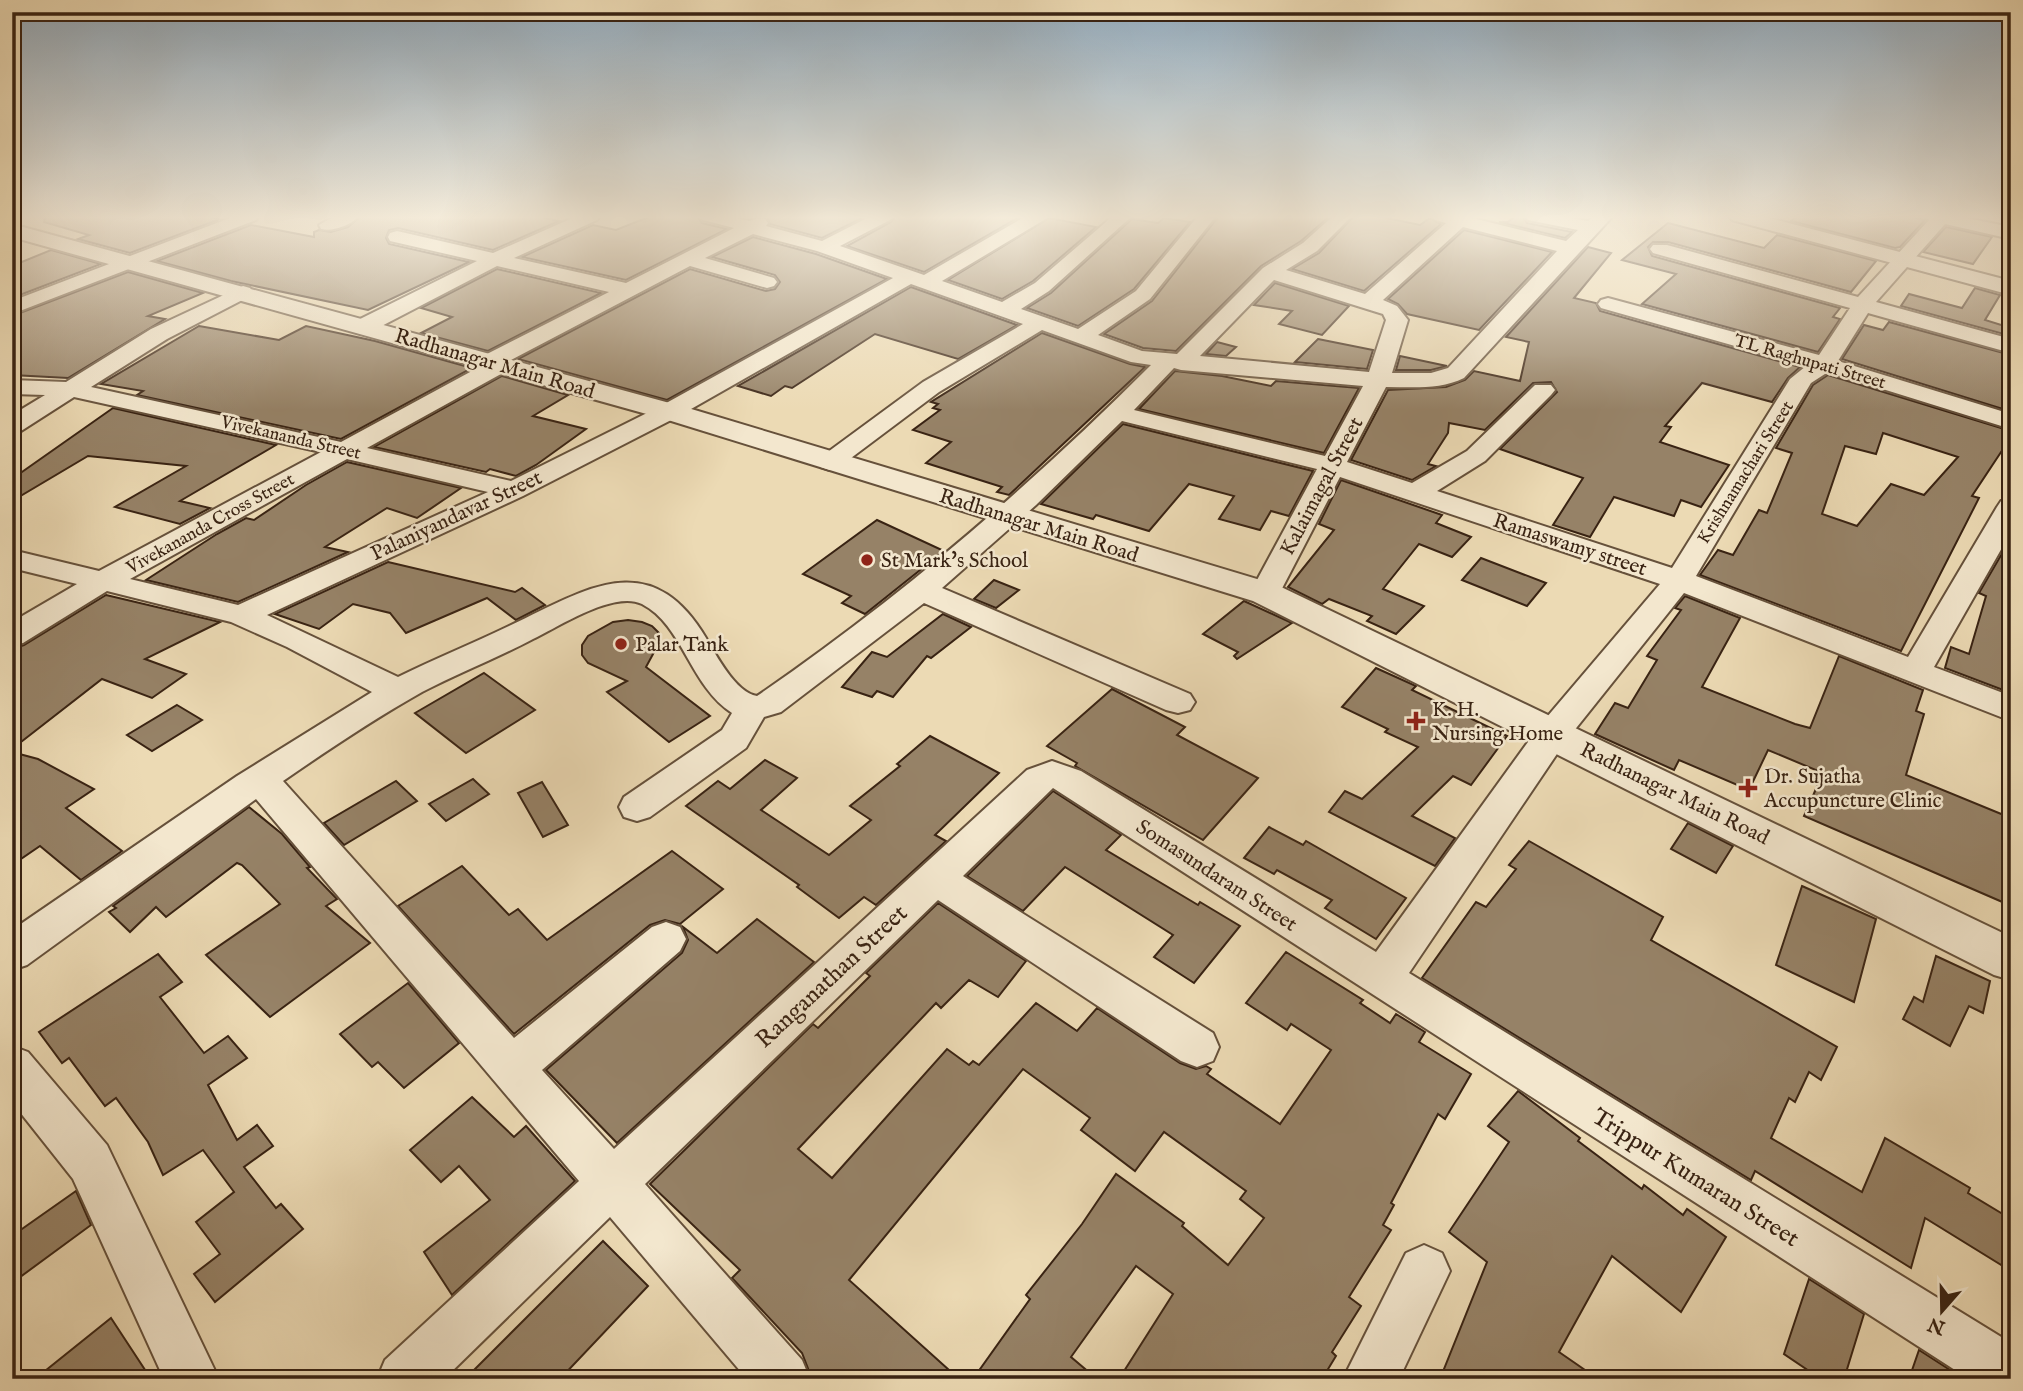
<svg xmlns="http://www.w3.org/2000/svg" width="2023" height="1391" viewBox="0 0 2023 1391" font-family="'IM FELL English',serif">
<rect width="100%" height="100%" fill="#ecdab4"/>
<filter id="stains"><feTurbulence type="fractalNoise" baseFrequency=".00286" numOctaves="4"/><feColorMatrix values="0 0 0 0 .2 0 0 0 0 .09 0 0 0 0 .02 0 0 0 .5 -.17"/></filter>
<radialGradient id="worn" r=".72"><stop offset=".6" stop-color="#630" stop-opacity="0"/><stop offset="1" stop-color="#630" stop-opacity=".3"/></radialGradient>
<g fill="#968267" stroke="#392313" stroke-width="2" fill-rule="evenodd">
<path d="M45,216H204L220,219L130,253L78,239L89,235L44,222Z"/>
<path d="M361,216H536L559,221L493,250L398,228L389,230L386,238L389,244L469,262L368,310L231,281L157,261L251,225L314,237V232L319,230L331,232L348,227Z"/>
<path d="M651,216H697L702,223L727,229L626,280L522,257L593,225L616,230Z"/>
<path d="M761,216H866L822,238L770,224L767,217Z"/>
<path d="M896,216H1021L924,272L847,246L891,222Z"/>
<path d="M1219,216H1330L1301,241L1261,266L1176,351L1143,348L1104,334L1152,301Z"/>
<path d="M1354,216H1377L1420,225L1430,218L1441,224L1364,291L1292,269L1319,253Z"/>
<path d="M1515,216H1522L1527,223L1572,232L1565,238L1499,222H1508Z"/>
<path d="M1797,216H1908L1925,220L1900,247L1895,248L1791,221Z"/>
<path d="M1049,218L1096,227L1033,281L1002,299L948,280Z"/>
<path d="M1164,218L1190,222L1134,289L1078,326L1027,308L1051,293L1132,219L1158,223Z"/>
<path d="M1668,223L1764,248L1777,235L1876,261L1851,292L1668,242H1653L1648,247L1652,256L1840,308L1833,317L1840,319L1818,352L1642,304L1676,274L1622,260Z"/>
<path d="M1946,227L1992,237L1973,264L1923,252Z"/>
<path d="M1464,230L1552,252L1479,330L1407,314L1398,304L1388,299Z"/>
<path d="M753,237L816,254L887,279L667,400L518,359L690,269L766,291L775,289L780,282L775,275L712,257Z"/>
<path d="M1588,247L1611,253L1574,298L1596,303L1600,311L1800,367L1788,378L1772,402L1702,383L1665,426L1671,427L1660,442L1729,465L1701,507L1681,500L1674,516L1614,497L1590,537L1553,525L1583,478L1500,449L1557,392L1551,382L1533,383L1485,430L1449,423L1448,433L1428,464L1436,466L1412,480L1351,460L1388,390L1446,387L1465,380L1474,371L1520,381L1529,342L1506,337Z"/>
<path d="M51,250L101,264L12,298V266Z"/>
<path d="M497,269L601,293L488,351L421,333L452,317L421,308Z"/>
<path d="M128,272L203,293L148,316L165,319L68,378L12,375V316Z"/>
<path d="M1275,283L1349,306L1322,335L1279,324L1292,311L1254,305Z"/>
<path d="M911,287L1017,325L958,359L875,334L792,388L785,386L771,396L738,386Z"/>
<path d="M1975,288L2000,295L1985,320L2011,328V336L1901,306L1909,294L1962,308Z"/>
<path d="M1889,322L2011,355V399L2006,410L1842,359L1864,325L1883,330Z"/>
<path d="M199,326L279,340L306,326L375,341L472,368L341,439L137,395L143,391L101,384Z"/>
<path d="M1042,333L1130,364L1145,367L1009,495L997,492L1002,487L926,463L951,442L913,430L940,410L933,408L938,404L931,402Z"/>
<path d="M1318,339L1373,350L1367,369L1295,362Z"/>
<path d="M1217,342L1236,347L1226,356L1206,354Z"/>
<path d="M1400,356L1447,366L1431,370H1396Z"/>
<path d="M1175,371L1222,376L1271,386L1276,381L1359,388L1324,453L1139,409Z"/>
<path d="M1828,375L2011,431V437L1972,496L1979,498L1901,651L1700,575L1718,550L1733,555L1759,510L1767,513L1792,453L1776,448L1813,385ZM1883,433L1958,457L1924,495L1891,484L1857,526L1822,514L1845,446L1876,454Z"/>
<path d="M502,376L568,395L533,416L586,429L536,465L516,476L490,469L486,472L374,447Z"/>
<path d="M113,408L276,445L180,501L210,508L180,524L115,507L186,466L88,456L12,501V479Z"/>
<path d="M1123,424L1313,471L1289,516L1271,511L1260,530L1219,519L1234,496L1189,484L1149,531L1096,515L1093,519L1041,504Z"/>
<path d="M347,462L461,488L417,518L387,508L325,547L348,552L238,602L146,580L217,534L246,518L254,520L306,485Z"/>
<path d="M1341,480L1442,515L1436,523L1471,537L1452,557L1419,544L1383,589L1424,606L1396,634L1367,621L1372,616L1329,599L1322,604L1288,587L1334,530L1319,524Z"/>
<path d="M877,520L944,551L865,614L842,603L851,596L803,574Z"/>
<path d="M2011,538V693L1945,668L1951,647L1969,654L1986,596L1979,593Z"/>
<path d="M1481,558L1546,583L1527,606L1462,580Z"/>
<path d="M388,562L515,592L522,588L545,605L516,620L487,598L406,633L390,613L353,604L319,629L275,614Z"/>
<path d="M994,580L1019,590L996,608L974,599Z"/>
<path d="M106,595L220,622L145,659L186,674L152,698L102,679L12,749V649L24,645Z"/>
<path d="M1685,596L1740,618L1702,687L1795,724L1810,728L1839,656L1923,690L1916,711L1924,714L1906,775L2011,818V888L2007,904L1804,816L1823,773L1768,750L1749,790L1679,760L1674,770L1595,734L1615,703L1628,708L1657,660L1647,656L1681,610L1675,608Z"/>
<path d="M1244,601L1292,623L1237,659L1234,656L1238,652L1203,634Z"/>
<path d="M943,614L971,627L931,658L927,656L893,697L877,691L872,697L842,687L872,652L887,657Z"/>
<path d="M628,620L642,622L652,626L659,633V643L646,667L710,716L669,742L607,692L627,681L588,663L582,655V645L588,636L613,622Z"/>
<path d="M1376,668L1416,686L1412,690L1507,736L1471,785L1453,776L1412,816L1455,838L1435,866L1329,812L1345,791L1362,799L1418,747L1385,732L1388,729L1342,707Z"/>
<path d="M484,673L535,710L466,753L415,713Z"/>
<path d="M1112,689L1185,727L1177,735L1258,778L1203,840L1075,766L1077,763L1047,746Z"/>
<path d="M177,705L202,720L152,751L127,735Z"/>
<path d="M930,736L999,773L935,835L946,841L876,905L864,897L839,918L797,887L799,885L686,806L718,781L730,789L765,760L797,778L761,810L829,855L871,820L850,806L900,766L897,764Z"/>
<path d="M12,752L38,759L94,789L66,808L122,851L81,880L40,846L12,865Z"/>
<path d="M473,779L489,794L446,821L429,804Z"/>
<path d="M396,781L417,801L344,845L324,823Z"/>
<path d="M542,782L568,825L543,837L518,793Z"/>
<path d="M1053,791L1121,835L1106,850L1198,905L1200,902L1240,926L1194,983L1154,957L1173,935L1065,867L1023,911L967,876Z"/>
<path d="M249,807L282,834L310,867L307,868L337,899L326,906L370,943L270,1017L206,955L280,904L242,865L237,863L166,917L156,907L130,932L109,912L116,908L113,906Z"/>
<path d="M1688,823L1733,846L1716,873L1671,849Z"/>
<path d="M1269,827L1303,845L1306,841L1406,898L1376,939L1325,908L1332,900L1277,870L1274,874L1244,858Z"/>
<path d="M1529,841L1663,917L1651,940L1837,1047L1821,1080L1809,1072L1795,1102L1789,1098L1771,1138L1862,1192L1885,1138L1970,1188L1968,1193L2011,1219V1271L1925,1218L1911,1268L1755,1171L1751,1180L1422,978L1476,902L1486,907L1516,869L1509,865Z"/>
<path d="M672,851L723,889L680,924L665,920L650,925L514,1034L398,906L462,866L509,915L518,909L547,940Z"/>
<path d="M1802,886L1876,919L1854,1002L1776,965Z"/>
<path d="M938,903L1026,961L998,997L969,980L941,1008L936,1003L798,1149L832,1178L947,1049L969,1065L973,1061L979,1065L1036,1003L1077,1031L1097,1008L1180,1063L1196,1069L1206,1066L1211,1069L1207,1074L1280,1124L1331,1050L1291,1024L1287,1030L1246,1003L1286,952L1363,1000L1360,1003L1390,1023L1396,1014L1425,1032L1419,1042L1471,1074L1445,1119L1438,1114L1391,1203L1394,1205L1383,1225L1391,1230L1349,1297L1361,1306L1332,1352L1336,1356L1322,1379H1119L1173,1294L1136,1266L1071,1357L1097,1379H973L1030,1299L1026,1295L1082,1224L1116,1174L1184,1223L1182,1226L1228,1265L1264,1218L1240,1199L1246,1191L1164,1132L1135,1171L1081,1130L1090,1118L1023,1069L849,1280L959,1379H817L809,1371L802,1353L732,1278L740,1270L650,1184L813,1024L818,1028L870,976L866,973Z"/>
<path d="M757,919L814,962L617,1143L546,1070L682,953L688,940L683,927L717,953Z"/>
<path d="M158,954L182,982L160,997L204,1053L228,1036L247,1058L208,1085L237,1140L257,1125L273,1146L244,1167L276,1208L281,1204L303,1229L215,1302L194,1274L220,1254L196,1222L234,1192L203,1150L163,1175L148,1142L116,1098L105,1106L69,1058L62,1063L39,1032Z"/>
<path d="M1936,956L1990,981L1983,1013L1969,1006L1950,1046L1903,1019L1914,997L1923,1002Z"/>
<path d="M408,983L459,1043L404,1088L378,1062L372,1067L340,1034Z"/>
<path d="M1518,1091L1580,1138L1578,1141L1642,1189L1644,1185L1683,1215L1687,1209L1726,1237L1681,1312L1612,1256L1559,1352L1598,1379H1440L1487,1262L1449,1232L1509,1142L1488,1126Z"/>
<path d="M472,1097L514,1137L526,1126L575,1181L452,1295L424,1252L490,1200L459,1166L441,1182L410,1150Z"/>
<path d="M76,1191L91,1225L12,1283V1236Z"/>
<path d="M603,1241L648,1286L560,1379H465Z"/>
<path d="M1809,1279L1864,1314L1844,1379H1821L1784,1354Z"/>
<path d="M111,1318L151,1379H35Z"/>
<path d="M1919,1350L1964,1379H1909Z"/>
</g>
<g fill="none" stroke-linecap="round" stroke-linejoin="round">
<g stroke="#66513b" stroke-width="4">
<g id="minor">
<path d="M235,216H259L256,220L12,314V301Z"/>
<path d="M335,216H359C351,225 333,232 321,229L319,225Z"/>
<path d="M577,216H600L597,220L514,258L626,283L734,228L703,220L700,216H728L749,221L759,218L765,219L768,223L766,226L822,241L871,216H893L890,220L840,246L924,275L1026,216H1047L1044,220L942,281L1002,302L1035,283L1113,216H1132L1049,291L1021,309L1078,329L1136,291L1198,216H1216L1150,299L1098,335L1142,351L1177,354L1263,268L1303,243L1333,216H1352L1317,251L1286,270L1365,294L1446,223L1435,220L1432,216H1464L1566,241L1578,230L1528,220L1525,216H1559L1588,221L1594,216H1613L1464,378C1440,390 1412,387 1386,387L1347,462L1412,483L1467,451L1535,385H1551L1555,390L1551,395L1485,461L1437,491L1672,568L1790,379L1806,366L1601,308L1598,304L1601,300L1608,298L1819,355L1850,308L1653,253L1650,249L1653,245H1667L1858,297L1929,220L1925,216H1957L2011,227V239L1945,224L1876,302L2011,339V353L1868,313L1838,361L2011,414V429L1828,372L1811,383L1696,576L1908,657L1997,507L2001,501L2011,499V532L1934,667L2011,696V721L1684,593L1565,742L1409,973L2011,1343V1379H1969L1053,788L963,876L1213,1033L1219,1047L1213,1061L1197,1067L1181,1061L938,900L645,1184L802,1360L810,1379H747L610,1217L444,1379H377L385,1360L579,1181L256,799L27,965L12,970V930L237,776L372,692L287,647L231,622L107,591L23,643L12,646V622L77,584L12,568V550L99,571L321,452L74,397L21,431L12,433V415L45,395L12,394V380L66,382L151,329L243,286L250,288L253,292L250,296L167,339L91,387L341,442L483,365L480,361L483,356L609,292L497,266L372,331H356L353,326L356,321L477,261L390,241L388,237L390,233L397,231L493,253ZM1463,227L1557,251L1448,368L1431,373H1392L1408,320L1397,306L1383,300ZM753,234L817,251L893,278L659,407L511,481L367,448L510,369L513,364L511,360L690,266L767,288L774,286L777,282L774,278L705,258ZM1274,280L1383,314L1386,320L1369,372L1200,356ZM911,284L1023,324L923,382L821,457L817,462L821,467L830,470L839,467L939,392L1042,330L1131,362L1151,365C1029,487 900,598 757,696C736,693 716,655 706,638C650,544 585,590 509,626C472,644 434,659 398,677L267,615L523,496L677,417ZM1174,368L1181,370L1363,386L1325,456L1134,410ZM1122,421L1317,469L1250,593L1254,600L1265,602L1276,600L1340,477L1660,584L1541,724L1376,952L1081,771L1052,761L1027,770L614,1149L542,1070L680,951L686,939L680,927L666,922L652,927L514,1038L283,781C328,750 374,719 422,692C459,673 497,658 533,639C558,627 614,590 642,604C683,625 690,686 732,713L722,730L624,797L619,807L624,817L637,821L650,817L746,748L764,717L781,712L924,603L1166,710L1178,713L1190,710L1195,702L1190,694L942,588L1036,505ZM347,459L488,492L238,605L130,579Z"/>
<path d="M12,1046L28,1052L107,1145L219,1379H164L73,1179L12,1102Z"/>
<path d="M1424,1245L1442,1253L1450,1271L1399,1379H1343L1406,1253Z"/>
</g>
</g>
<g stroke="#66513b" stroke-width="4">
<g id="tertiary">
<path d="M1729,216H1762L2011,281V295L1732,220Z"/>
<path d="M12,224L688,408L1277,585L2011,937V980L1994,975L1253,601L668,420L12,237Z"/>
</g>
</g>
<use href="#minor" fill="#f3e7ce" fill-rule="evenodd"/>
<use href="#tertiary" fill="#f3e7ce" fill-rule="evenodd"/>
</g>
<linearGradient id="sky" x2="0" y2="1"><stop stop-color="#91aabd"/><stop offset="0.53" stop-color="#f6eedd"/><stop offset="1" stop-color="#f6eedd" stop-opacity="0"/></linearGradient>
<rect width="2023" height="410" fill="url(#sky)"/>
<g fill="#8f2418" stroke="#f3e7ce" stroke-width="2.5">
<circle cx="867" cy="560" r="7"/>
<circle cx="621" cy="644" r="7"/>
<path d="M1412.5 710.5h7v7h7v7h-7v7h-7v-7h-7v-7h7z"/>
<path d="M1744.5 777.5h7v7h7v7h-7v7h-7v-7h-7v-7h7z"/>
</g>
<g text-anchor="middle" stroke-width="5" stroke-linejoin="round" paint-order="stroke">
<g font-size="18" fill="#392313" stroke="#f3e7ce">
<text transform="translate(1810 361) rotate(16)" y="6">TL Raghupati Street</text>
<text transform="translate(291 437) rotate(13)" y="6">Vivekananda Street</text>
<text transform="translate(1745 472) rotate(-58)" y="6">Krishnamachari Street</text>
<text transform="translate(210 523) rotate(-29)" y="6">Vivekananda Cross Street</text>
</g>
<g font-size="21" fill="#392313" stroke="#f3e7ce">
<text transform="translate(495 363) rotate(16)" y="7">Radhanagar Main Road</text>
<text transform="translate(1321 486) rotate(-62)" y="7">Kalaimagal Street</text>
<text transform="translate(456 515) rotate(-25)" y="7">Palaniyandavar Street</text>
<text transform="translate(1039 525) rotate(17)" y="7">Radhanagar Main Road</text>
<text transform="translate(1570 544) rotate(18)" y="7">Ramaswamy street</text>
<text transform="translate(1675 793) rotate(26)" y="7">Radhanagar Main Road</text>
<text transform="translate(1217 875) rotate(33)" y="7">Somasundaram Street</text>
</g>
<g font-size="21" fill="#392313" stroke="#f3e7ce" text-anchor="start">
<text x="881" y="567">St Mark's School</text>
<text x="635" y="651">Palar Tank</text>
<text x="1432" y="716">K. H.<tspan x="1432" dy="24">Nursing Home</tspan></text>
<text x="1764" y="783">Dr. Sujatha<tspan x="1764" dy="24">Accupuncture Clinic</tspan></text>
</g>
<g font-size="24" fill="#392313" stroke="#f3e7ce">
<text transform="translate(831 976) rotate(-43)" y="8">Ranganathan Street</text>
<text transform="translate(1696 1177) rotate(32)" y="8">Trippur Kumaran Street</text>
</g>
</g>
<rect width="2023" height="1391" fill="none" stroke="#ecdab4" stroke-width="42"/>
<rect x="14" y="14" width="1995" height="1363" fill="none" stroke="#392313" stroke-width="3.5"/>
<rect x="21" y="21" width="1981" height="1349" fill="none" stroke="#392313" stroke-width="2"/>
<g transform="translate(1942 1311) rotate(200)" stroke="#f3e7ce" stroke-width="5" paint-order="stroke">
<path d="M0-5L12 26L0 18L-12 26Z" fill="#392313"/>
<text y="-10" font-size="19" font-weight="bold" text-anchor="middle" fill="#392313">N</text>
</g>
<rect width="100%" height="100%" filter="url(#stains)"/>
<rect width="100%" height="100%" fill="url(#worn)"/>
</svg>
